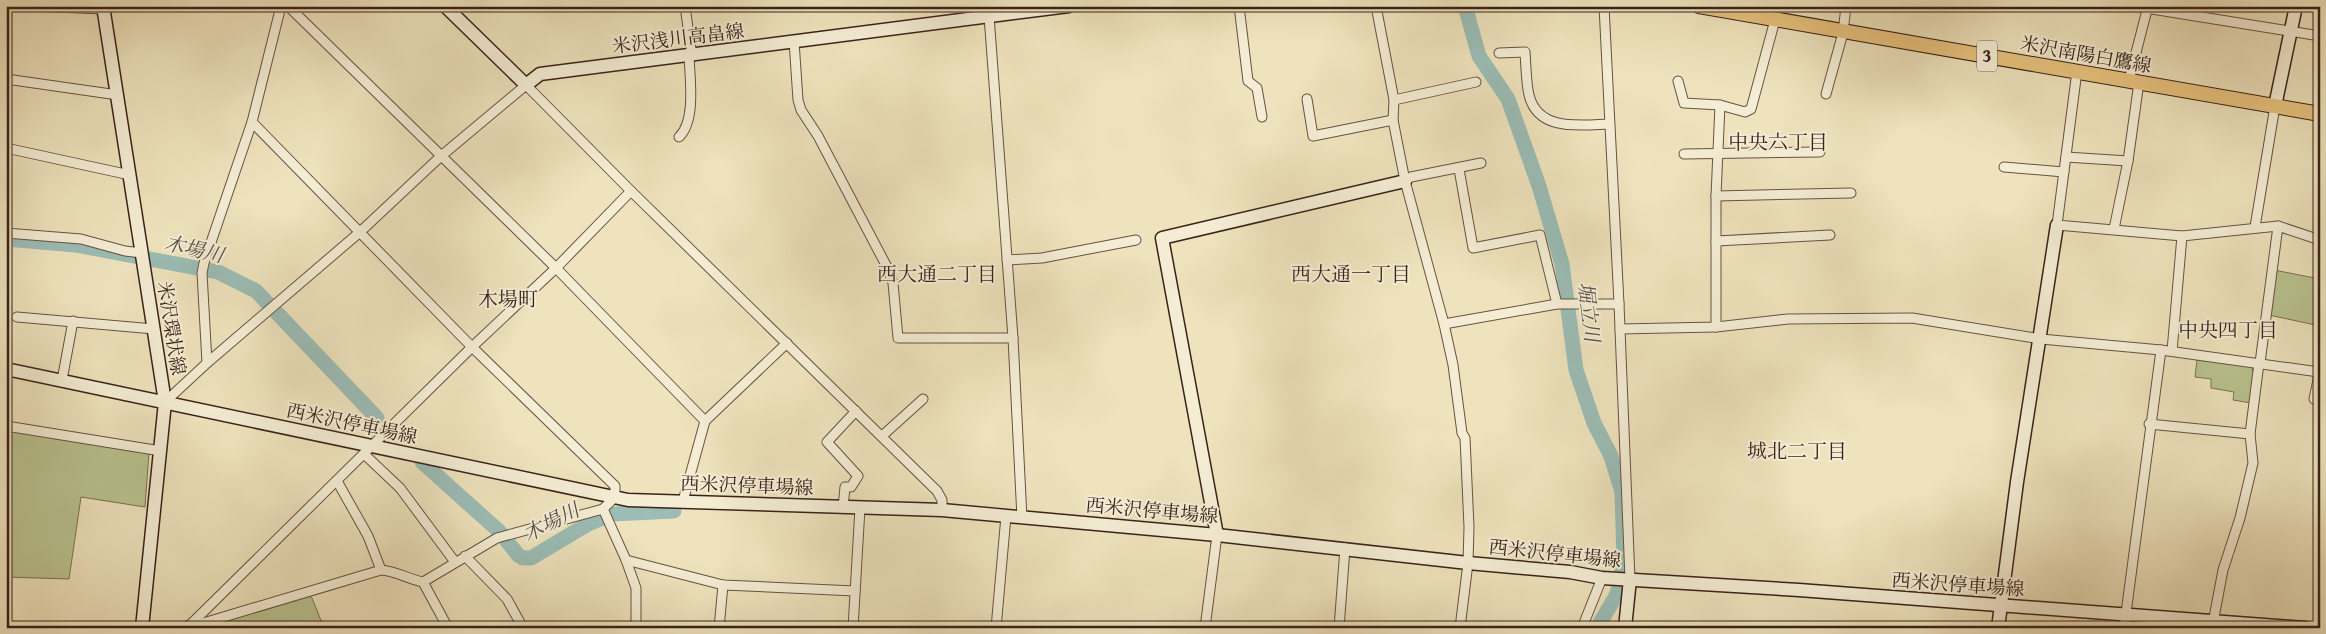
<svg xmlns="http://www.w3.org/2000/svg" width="2326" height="634" viewBox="0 0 2326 634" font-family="'Gentium Book Plus','Noto Serif JP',serif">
<rect width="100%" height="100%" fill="#eee3bd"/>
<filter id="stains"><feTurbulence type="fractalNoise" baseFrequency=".004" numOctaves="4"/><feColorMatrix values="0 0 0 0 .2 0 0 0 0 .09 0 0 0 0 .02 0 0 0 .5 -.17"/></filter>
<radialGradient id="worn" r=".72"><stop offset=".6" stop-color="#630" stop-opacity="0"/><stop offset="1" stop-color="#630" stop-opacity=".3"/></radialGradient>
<g fill="#b9c390" stroke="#797255">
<path d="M2274,270L2320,279V326L2269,315Z"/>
<path d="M2197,360L2251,366L2255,376L2251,403L2233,400L2234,392L2211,388V379L2195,377Z"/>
<path d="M6,428L149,452L145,507L81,497L69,579L6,577Z"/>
<path d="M301,589L312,598L324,628H190Z"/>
</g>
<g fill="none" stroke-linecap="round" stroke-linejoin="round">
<g stroke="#9bbdb6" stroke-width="15">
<path d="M1465,6L1479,56L1508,99L1539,186L1562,264L1576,370L1594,423L1611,456L1622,492L1624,559L1617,594L1597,628"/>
<path d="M6,239L76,245L218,272L256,291L377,418"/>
<path d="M422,462L500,532L518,555L523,558H531L588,524L612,514L674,511"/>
</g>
<g stroke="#665243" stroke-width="11">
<g id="street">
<path d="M31,6L103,9"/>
<path d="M288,6L556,268L705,421"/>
<path d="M685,6L692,56"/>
<path d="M1239,6L1248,81L1257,88L1262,117"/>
<path d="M1376,6L1394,100L1393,120L1405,181L1444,324L1453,365L1462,433L1465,438L1469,527L1468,563L1460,628"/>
<path d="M1604,6L1619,304L1630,579"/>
<path d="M2133,6L2320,36"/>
<path d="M6,7L26,6"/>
<path d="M989,16L1013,338L1022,518"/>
<path d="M794,41L798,100L801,110L818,136L887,267L893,283L898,338H1013"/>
<path d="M1499,53L1525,52C1526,66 1526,82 1529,95C1538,132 1580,125 1609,124"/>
<path d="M2077,71L2057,225L2182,236L2278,226L2320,240"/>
<path d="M6,79L118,95"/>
<path d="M2129,80L2148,6"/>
<path d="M1678,81L1684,103L1720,105L1745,112L1751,109L1775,20"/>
<path d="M1826,94L1843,33L1846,6"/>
<path d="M1307,99L1313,136L1393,120"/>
<path d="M1394,100L1476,82"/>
<path d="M679,137C696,121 690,79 689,56"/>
<path d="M6,148L130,175"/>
<path d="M1684,154L1820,152"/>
<path d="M2066,157L2128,161"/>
<path d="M2004,167L2064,172"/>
<path d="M1459,169L1473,248L1540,235L1557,304"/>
<path d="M1405,181L1411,177L1481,163"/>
<path d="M1716,196L1851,193"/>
<path d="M2255,227L2275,106"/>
<path d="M2114,229L2128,161L2139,82"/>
<path d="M6,233L81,239L125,251L142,253"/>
<path d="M1716,241L1830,235"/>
<path d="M1007,260L1042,258L1136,240"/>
<path d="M17,317L154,329"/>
<path d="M1444,324L1557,304H1619"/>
<path d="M1716,327V196L1720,105"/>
<path d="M1620,329L1716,327L1788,319L1912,318L2041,339L2161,350L2319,372"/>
<path d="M2172,351L2182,236"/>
<path d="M207,363L202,273L204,263L252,122L281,6"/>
<path d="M2260,363L2278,226"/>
<path d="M62,380L73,321"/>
<path d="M2314,399L2320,370"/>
<path d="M165,402L207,363L360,232L440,157L526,85L631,191L937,491L942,500V510"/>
<path d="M2149,424L2250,434"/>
<path d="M6,426L161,451"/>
<path d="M882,436L923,399"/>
<path d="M364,454L400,488L455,562"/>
<path d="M337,481L368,536L381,570"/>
<path d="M683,501L705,421L787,343"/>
<path d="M843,508L845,487H851L858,476L827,442L856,411"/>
<path d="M603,509L626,560L636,588V628"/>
<path d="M465,556L507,599L523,628"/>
<path d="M626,560L723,585L855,591"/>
<path d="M423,582L448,628"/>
<path d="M189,625L200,624L381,570C396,571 408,579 423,582L497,538L603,509L615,497V486L472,347L252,122"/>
<path d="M189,626L472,347L556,268L631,191"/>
<path d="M719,628L723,585"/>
<path d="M853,628L860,508"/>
<path d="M996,628L1006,516"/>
<path d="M1205,628L1217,535"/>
<path d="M1339,628L1345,548"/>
<path d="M1582,628L1602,578"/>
<path d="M2124,628L2161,350"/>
<path d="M2212,628L2223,570L2240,518L2253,463L2250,434L2259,363"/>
</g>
</g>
<g stroke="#39221a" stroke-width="15">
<g id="secondary">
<path d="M103,6L165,402L142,628"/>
<path d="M445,6L526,85L540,74L1069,6"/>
<path d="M2275,106L2296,6"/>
<path d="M6,369L628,500L942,510L1217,535L1468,563L1570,572L1602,578L1799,590L2305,628"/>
<path d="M1217,535L1162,238L1405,181"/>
<path d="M1625,628L1630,579"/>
<path d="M1998,628L2017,482L2057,225"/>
</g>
</g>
<g stroke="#39221a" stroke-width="16">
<path id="primary" d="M1699,6L2320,114"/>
</g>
<use href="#street" stroke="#f4edd4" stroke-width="9"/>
<use href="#secondary" stroke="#f4edd4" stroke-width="12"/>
<use href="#primary" stroke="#e7c27e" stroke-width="14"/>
</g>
<g text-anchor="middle" stroke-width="4" stroke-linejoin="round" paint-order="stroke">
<rect fill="#f4edd4" stroke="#715f52" stroke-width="1" x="1977" y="40.5" width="20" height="31" rx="4"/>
<g font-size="18" font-weight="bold" fill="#39221a">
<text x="1987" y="62">3</text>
</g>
<g font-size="19" fill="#39221a" stroke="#f4edd4">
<text transform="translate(678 38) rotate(-7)" y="7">米沢浅川高畠線</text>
<text transform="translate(2086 54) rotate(10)" y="7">米沢南陽白鷹線</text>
<text transform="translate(172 328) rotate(81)" y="7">米沢環状線</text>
<text transform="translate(352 423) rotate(12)" y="7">西米沢停車場線</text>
<text transform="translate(747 485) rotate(2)" y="7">西米沢停車場線</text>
<text transform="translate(1152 510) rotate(5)" y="7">西米沢停車場線</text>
<text transform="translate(1555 553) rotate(6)" y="7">西米沢停車場線</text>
<text transform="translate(1958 584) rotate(4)" y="7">西米沢停車場線</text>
</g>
<g font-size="20" fill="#39221a" stroke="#f4edd4">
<text x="1778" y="149">中央六丁目</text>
<text x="937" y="281">西大通二丁目</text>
<text x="1351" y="281">西大通一丁目</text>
<text x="508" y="306">木場町</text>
<text x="2228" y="337">中央四丁目</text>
<text x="1797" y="458">城北二丁目</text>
</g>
<g font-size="20" font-style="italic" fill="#565049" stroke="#f4edd4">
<text transform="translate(194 249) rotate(13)" y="7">木場川</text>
<text transform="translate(1589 312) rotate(83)" y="7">堀立川</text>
<text transform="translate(551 522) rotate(-27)" y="7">木場川</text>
</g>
</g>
<rect width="2326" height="634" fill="none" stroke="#eee3bd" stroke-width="25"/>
<rect x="8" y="8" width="2311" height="619" fill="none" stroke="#39221a" stroke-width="2.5"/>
<rect x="12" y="12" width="2301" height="609" fill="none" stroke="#39221a"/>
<rect width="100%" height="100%" filter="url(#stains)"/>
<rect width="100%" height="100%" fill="url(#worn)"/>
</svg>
